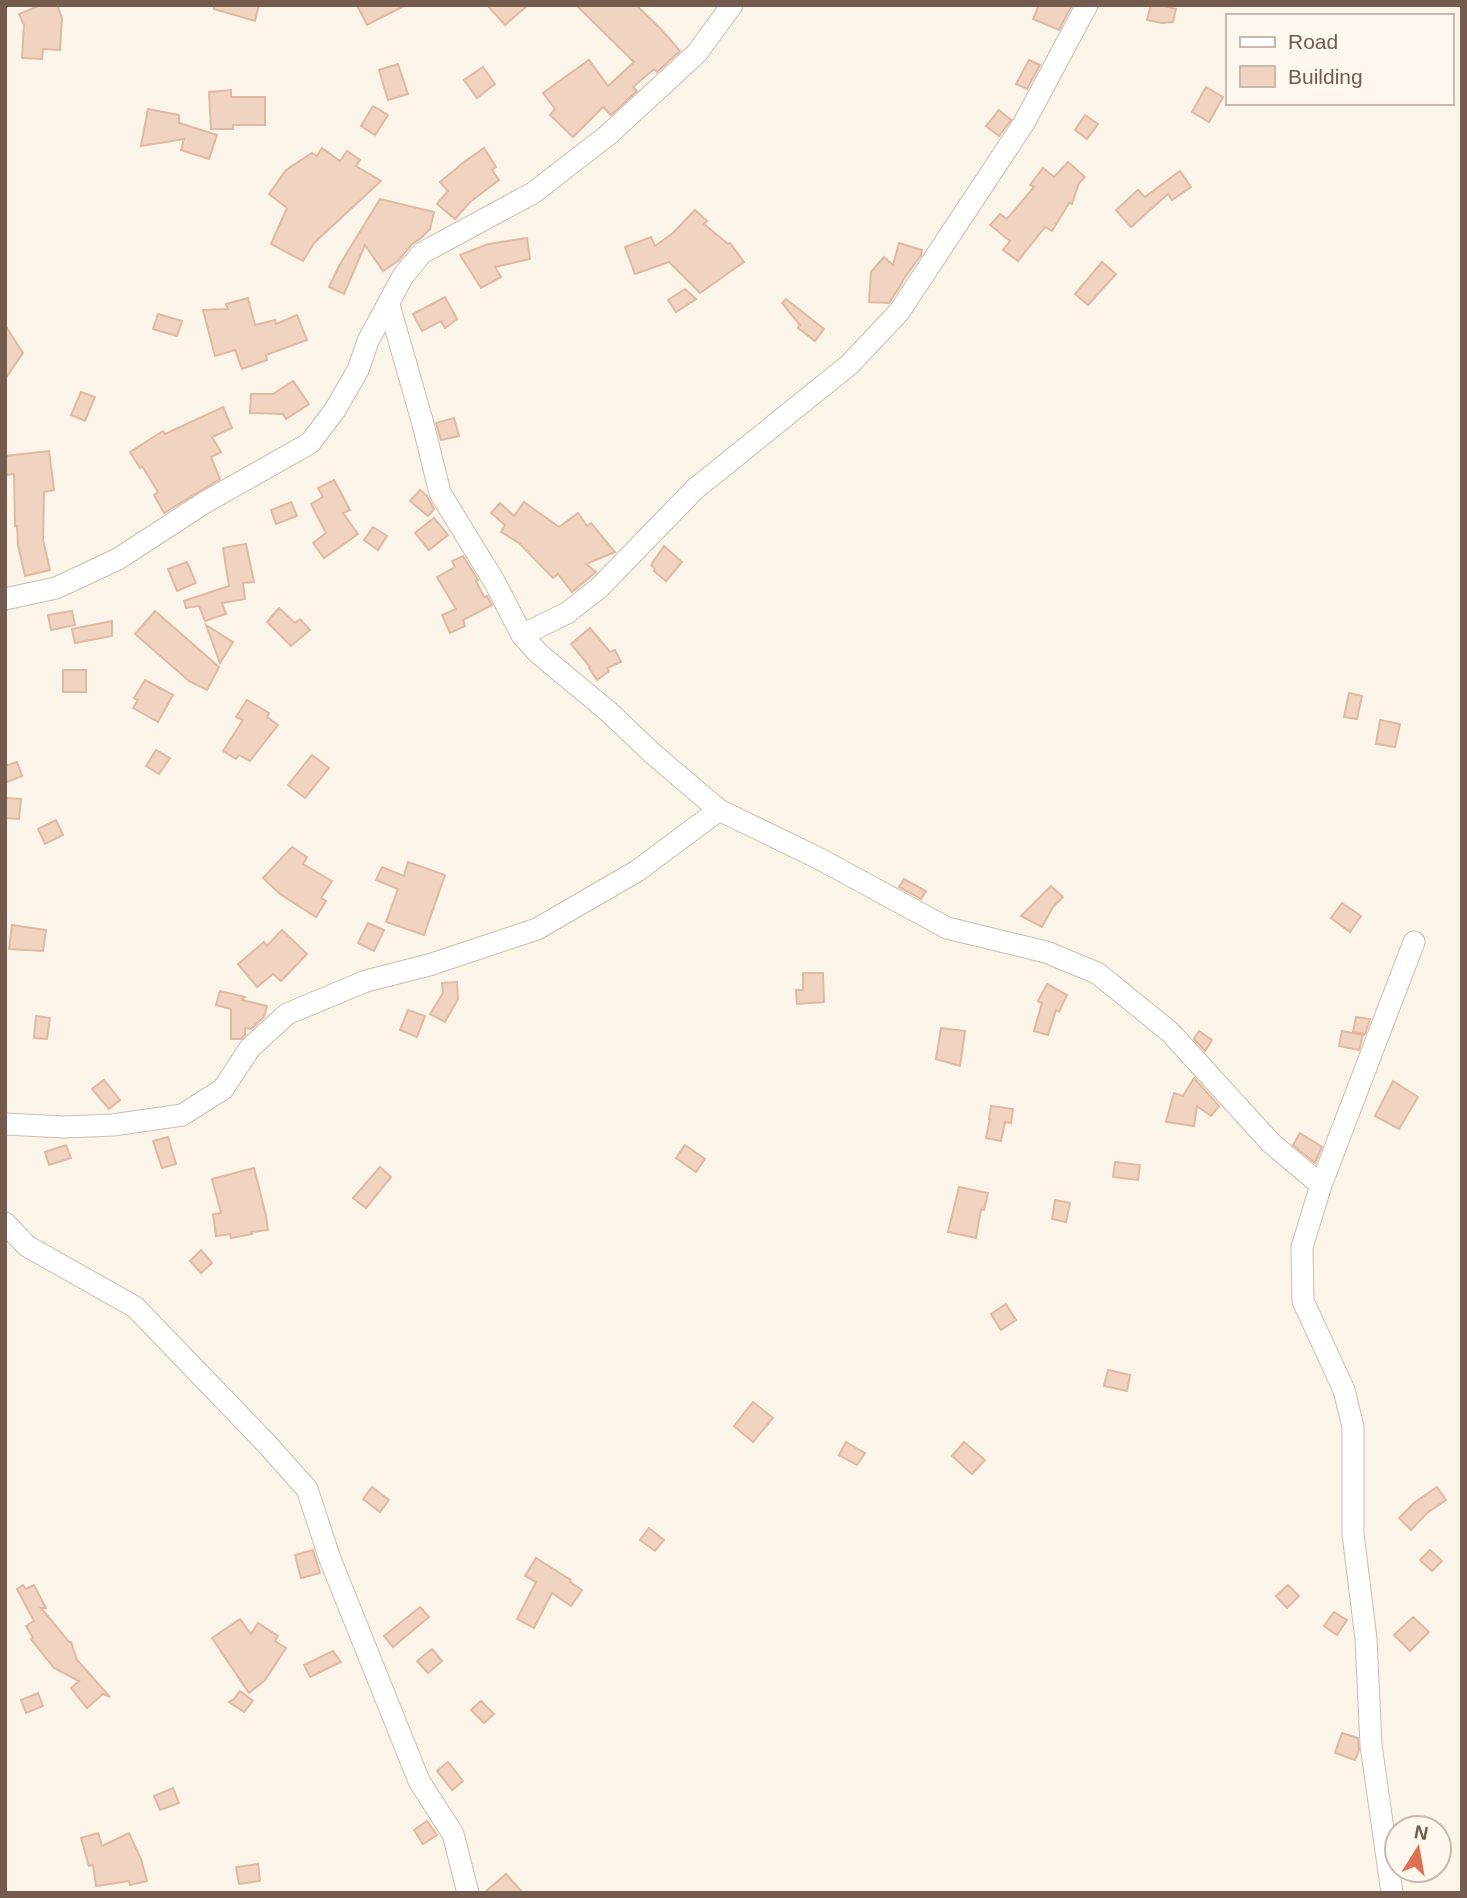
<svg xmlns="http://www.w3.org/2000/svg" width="1467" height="1898" viewBox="0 0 1467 1898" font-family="Arial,sans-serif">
<rect width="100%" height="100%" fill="#fbf4e8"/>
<g fill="#f0d3c1" stroke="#e1b9a2" stroke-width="2">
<path d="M41,5H57L62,18L60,50L43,49L42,59L22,58L24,25L19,14Z"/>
<path d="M214,5H259L255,21L214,9Z"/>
<path d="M357,5H406L367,25Z"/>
<path d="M487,5H528L505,25Z"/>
<path d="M576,5H636L661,29L680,51L657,72L654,69L633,87L637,91L611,115L603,107L573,137L550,115L555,109L543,93L589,60L608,86L634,62Z"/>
<path d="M1039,5H1072L1059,30L1033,19Z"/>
<path d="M1151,5H1161L1176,9L1173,22L1162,23L1147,20Z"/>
<path d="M1029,60L1040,65L1027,89L1016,84Z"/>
<path d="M398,64L408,94L388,100L379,70Z"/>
<path d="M483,67L495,84L477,98L464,80Z"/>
<path d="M1206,87L1223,97L1209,122L1192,112Z"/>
<path d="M231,90V97H265V125H233V129H211L209,92Z"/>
<path d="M373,106L388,115L375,135L361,126Z"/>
<path d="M148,109L179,115V123L217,135L209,159L181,150L184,139L141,146Z"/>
<path d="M999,110L1011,120L999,136L986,126Z"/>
<path d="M1085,115L1098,124L1087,139L1075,130Z"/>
<path d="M322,148L340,161L347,151L360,160L356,166L381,181L314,243L303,261L271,244L287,208L269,194L286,170L312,153L317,156Z"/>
<path d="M484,148L496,167L492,170L499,180L470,202L455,219L437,204L448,191L440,182L464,162Z"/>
<path d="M1068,162L1085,177L1079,183L1072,204L1069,203L1052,231L1045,227L1018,261L1003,250L1010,241L990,225L1000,214L1007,219L1034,187L1030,185L1043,168L1054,177Z"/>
<path d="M1180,171L1191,187L1172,200L1168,194L1131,227L1116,210L1138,190L1145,197Z"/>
<path d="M380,199L434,212L430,229L421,238L412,244L398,261L383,271L365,245L344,294L329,287L339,266Z"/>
<path d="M695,210L707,221L704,224L728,244L730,243L744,262L700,293L669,262L635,274L625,247L651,237L655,246L673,233Z"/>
<path d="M527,238L530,259L495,267L501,277L481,288L460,255L488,244Z"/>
<path d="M899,243L922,250L921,255L903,280L902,283L889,303L869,302L871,272L884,257L893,265Z"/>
<path d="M1102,262L1116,274L1088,305L1075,294Z"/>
<path d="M685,289L696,299L676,312L668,300Z"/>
<path d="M445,297L457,319L445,328L441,321L422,331L413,314Z"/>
<path d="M248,298L255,325L275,320L276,324L297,315L307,340L266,355L267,360L242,369L235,350L215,356L203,310L228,309L226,304Z"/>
<path d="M786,299L824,329L815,341L798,328L800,325L782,303Z"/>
<path d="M158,314L182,321L177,336L153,329Z"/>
<path d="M5,325L23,353L5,379Z"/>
<path d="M293,381L309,404L286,419L283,414L250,413L251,394H273Z"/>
<path d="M81,392L95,397L85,421L71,415Z"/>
<path d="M223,407L232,428L212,437L221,452L211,457L220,479L164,513L154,495L158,492L142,466L140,468L130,452L163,431L165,434Z"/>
<path d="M454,418L459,436L441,440L436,423Z"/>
<path d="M49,451L54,490L44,492L43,540L50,570L25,576L18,545L17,526H15L14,474L5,475V456Z"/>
<path d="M334,480L350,510L343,513L358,534L324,558L313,543L326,533L311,504L323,497L318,488Z"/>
<path d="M420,490L427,496L434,509L428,516L410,501Z"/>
<path d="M291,502L297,516L276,524L271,510Z"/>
<path d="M524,502L559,527L578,513L587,526L591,523L615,552L586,564L596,572L572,592L558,574L553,578L519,543L501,532L505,525L491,513L500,503L514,516Z"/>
<path d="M434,518L448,535L429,550L415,533Z"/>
<path d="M373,527L387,536L378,550L364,540Z"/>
<path d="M246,544L254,582L243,583L245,599L222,603L226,614L205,621L199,606L186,608L184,601L229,586L223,548Z"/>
<path d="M664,546L682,562L666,581L654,571L655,569L651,565Z"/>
<path d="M463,556L478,580L476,581L484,597L487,596L492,605L463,620L465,626L450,633L442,615L456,609L437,577L455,567L452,561Z"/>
<path d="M187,562L196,583L177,591L168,569Z"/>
<path d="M279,608L295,623L300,619L310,630L291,646L267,622Z"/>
<path d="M72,611L75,625L51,630L48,615Z"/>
<path d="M155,611L219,667L207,690L189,681L135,634Z"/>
<path d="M112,621V636L75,643L72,629Z"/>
<path d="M206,625L233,642L220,663Z"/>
<path d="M590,628L610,652L615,650L621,662L607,668L609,671L597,680L589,668L590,667L571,644Z"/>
<rect x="63" y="670" width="23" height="22"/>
<path d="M145,680L173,695L158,722L133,708L138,700L134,698Z"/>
<path d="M1349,693L1362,696L1357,719L1344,717Z"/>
<path d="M247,700L269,713L267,717L278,725L250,761L239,755L236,759L223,751L243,720L236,717Z"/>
<path d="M1380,720L1400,724L1395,747L1376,744Z"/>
<path d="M156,750L170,758L159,774L146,766Z"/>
<path d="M312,755L329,768L305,798L288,785Z"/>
<path d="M17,762L22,776L5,783V766Z"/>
<path d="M5,798L21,799L19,819L5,818Z"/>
<path d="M56,820L63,835L45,844L38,829Z"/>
<path d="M292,847L307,857L303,864L332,881L321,898L326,901L316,917L280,894L263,878Z"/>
<path d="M408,862L445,875L424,935L386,922L398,889L376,880L382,867L404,876Z"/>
<path d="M904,879L926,891L921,899L899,887Z"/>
<path d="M1051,886L1063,897L1053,907L1042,927L1021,916Z"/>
<path d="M1342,903L1361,916L1350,932L1331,918Z"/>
<path d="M368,923L384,930L374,951L358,943Z"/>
<path d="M12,925L46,930L43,951L9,949Z"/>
<path d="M282,930L307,954L281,981L273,974L257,987L238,964L264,942L267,946Z"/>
<path d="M803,973H823L824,1002L797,1004L796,990H803Z"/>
<path d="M457,982L458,999L445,1022L430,1014L443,993L442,983Z"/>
<path d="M1047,984L1067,995L1059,1012L1056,1010L1048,1035L1034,1031L1042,1003L1038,1001Z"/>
<path d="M220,991L245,997L242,1000L267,1006L264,1017L251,1029L245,1028V1035L241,1039H231V1009L216,1005Z"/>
<path d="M408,1010L425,1016L417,1037L400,1030Z"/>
<path d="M36,1016L50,1018L47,1039L34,1038Z"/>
<path d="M1356,1017L1370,1019L1365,1034L1353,1032Z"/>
<path d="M941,1028L965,1031L960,1066L936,1059Z"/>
<path d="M1199,1031L1212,1040L1205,1051L1194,1039Z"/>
<path d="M1342,1031L1363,1035L1359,1050L1339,1046Z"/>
<path d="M1194,1078L1219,1106L1211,1116L1197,1106L1194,1126L1166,1122L1174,1093L1183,1096Z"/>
<path d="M104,1080L120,1100L109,1109L92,1089Z"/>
<path d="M1393,1081L1418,1097L1399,1129L1375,1116Z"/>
<path d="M991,1106L1013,1109L1011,1123L1005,1122L1001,1141L986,1138L990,1119H989Z"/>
<path d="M1300,1133L1322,1147L1315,1163L1293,1145Z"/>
<path d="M168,1137L176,1164L162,1168L153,1141Z"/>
<path d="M66,1145L71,1158L49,1165L45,1152Z"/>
<path d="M685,1145L705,1159L696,1172L676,1158Z"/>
<path d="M1115,1162L1140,1165L1138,1180L1113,1177Z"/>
<path d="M380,1167L391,1177L366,1208L353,1198Z"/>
<path d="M254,1168L266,1216L268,1230L251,1232L252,1234L231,1238L230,1234L216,1236L213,1214L221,1213L212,1179Z"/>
<path d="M959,1187L988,1193L984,1210L981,1209L976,1238L948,1232Z"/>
<path d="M1055,1200L1070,1203L1066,1222L1052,1219Z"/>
<path d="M201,1250L212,1263L201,1273L190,1261Z"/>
<path d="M1006,1304L1016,1320L1001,1330L991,1314Z"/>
<path d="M1108,1370L1130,1375L1127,1391L1104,1386Z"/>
<path d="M753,1402L773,1418L753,1442L734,1426Z"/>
<path d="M846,1442L865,1453L857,1465L839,1455Z"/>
<path d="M964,1442L985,1460L972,1474L952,1456Z"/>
<path d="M372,1487L389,1500L380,1512L363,1499Z"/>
<path d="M1437,1487L1446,1500L1427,1513L1411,1530L1399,1518L1414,1503Z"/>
<path d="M649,1528L664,1540L655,1551L640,1540Z"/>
<path d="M313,1550L320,1573L301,1578L295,1555Z"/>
<path d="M1430,1550L1442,1561L1432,1571L1420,1560Z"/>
<path d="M536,1558L571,1580L570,1582L582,1590L571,1606L552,1593L534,1628L517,1619L536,1582L525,1576Z"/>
<path d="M23,1585L26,1589L34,1585L46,1608H41L69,1642H71L77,1660L110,1697L103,1694L87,1708L71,1688L79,1681L54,1668L31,1639L33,1638L26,1626L34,1621L17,1589Z"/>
<path d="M1288,1585L1299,1596L1287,1608L1276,1596Z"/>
<path d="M420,1607L429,1617L393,1647L384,1636Z"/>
<path d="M1334,1612L1347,1620L1337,1635L1324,1626Z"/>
<path d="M1413,1617L1429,1632L1410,1651L1394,1635Z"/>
<path d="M240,1619L251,1634L258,1623L278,1636L275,1641L286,1648L265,1680L249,1693L212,1638Z"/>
<path d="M432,1649L442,1661L428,1673L417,1661Z"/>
<path d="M333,1651L341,1662L310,1677L304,1665Z"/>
<path d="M240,1691L253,1701L244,1712L229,1702L234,1699Z"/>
<path d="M38,1693L43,1706L26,1713L21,1700Z"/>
<path d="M481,1701L494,1714L484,1723L471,1710Z"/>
<path d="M1342,1733L1358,1738L1359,1750L1355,1760L1335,1753Z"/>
<path d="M448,1762L463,1781L452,1790L437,1771Z"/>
<path d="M173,1788L179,1803L160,1810L154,1796Z"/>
<path d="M427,1821L437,1835L423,1844L414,1830Z"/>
<path d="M98,1833L102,1846L129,1833L141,1859L147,1881L130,1885L129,1881L96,1886L93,1865L89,1866L81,1838Z"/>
<path d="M258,1864L260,1881L239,1884L236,1867Z"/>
<path d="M506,1874L523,1893H484Z"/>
</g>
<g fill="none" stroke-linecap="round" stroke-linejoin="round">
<g stroke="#cdbcae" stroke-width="23">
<g id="minor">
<path d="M389,305L423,424L440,493L494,581L522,635L538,653L609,712L652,753L719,810L820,859L947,928L1046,952L1097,973L1170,1032L1271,1143L1321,1185"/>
<path d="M5,599L56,588L118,559L204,503L310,443L335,410L358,370L368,341L403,276L422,253L533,193L608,135L697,53L732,5"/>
<path d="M522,635L567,613L599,588L695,489L849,365L899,312L1024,123L1087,5"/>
<path d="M5,1124L64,1127L113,1125L182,1115L223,1089L250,1048L287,1014L366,981L429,965L537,929L637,871L719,810"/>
<path d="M5,1223L27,1246L135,1307L265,1442L307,1489L330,1559L419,1781L453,1834L468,1893"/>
<path d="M1392,1893L1371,1745L1366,1639L1353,1534V1427L1344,1390L1303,1301L1302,1247L1321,1185L1414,942"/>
</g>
</g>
<use href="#minor" stroke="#fff" stroke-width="21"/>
</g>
<rect width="1467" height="1898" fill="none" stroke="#745b4d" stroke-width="14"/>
<rect x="1226" y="14" width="228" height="91" fill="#fef8ee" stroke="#c7b9ae" stroke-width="2"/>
<rect x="1240" y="37" width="35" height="10" fill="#ffffff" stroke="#c7b9ae" stroke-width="2"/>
<text x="1288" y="49" font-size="21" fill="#745b4d">Road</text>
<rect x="1240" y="66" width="35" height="21" fill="#f0d3c1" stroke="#c7b9ae" stroke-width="2"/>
<text x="1288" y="84" font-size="21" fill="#745b4d">Building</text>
<g transform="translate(1418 1849) rotate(11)"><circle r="33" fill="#fef8ee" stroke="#c7b9ae" stroke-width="2"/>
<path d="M0-5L12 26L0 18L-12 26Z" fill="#df7153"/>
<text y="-10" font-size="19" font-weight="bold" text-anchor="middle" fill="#745b4d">N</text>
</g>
</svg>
